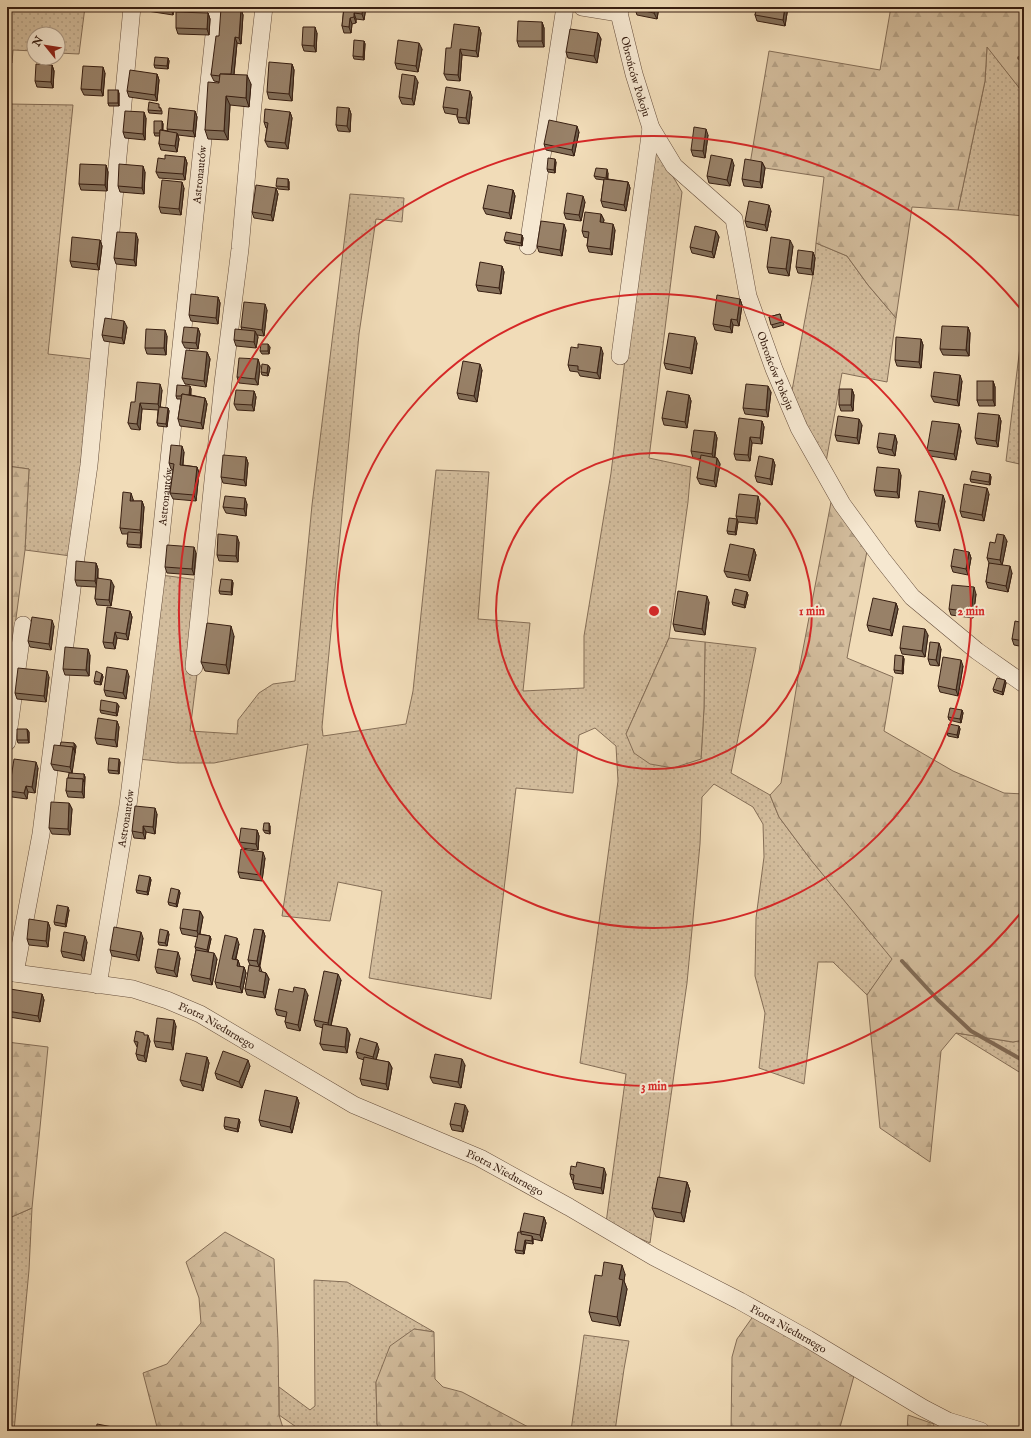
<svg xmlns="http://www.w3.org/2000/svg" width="1031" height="1438" viewBox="0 0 1031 1438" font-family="'IM FELL English',serif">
<defs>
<pattern id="grass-dots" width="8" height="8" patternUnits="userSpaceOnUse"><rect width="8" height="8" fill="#d2bc9c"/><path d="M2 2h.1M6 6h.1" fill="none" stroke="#b5a185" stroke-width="1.8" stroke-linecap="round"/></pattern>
<pattern id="forest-firs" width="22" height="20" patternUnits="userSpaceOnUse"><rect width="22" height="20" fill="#d2bc9c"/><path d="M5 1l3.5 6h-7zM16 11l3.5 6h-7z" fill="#b5a185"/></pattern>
</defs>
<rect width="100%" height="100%" fill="#f1dcb8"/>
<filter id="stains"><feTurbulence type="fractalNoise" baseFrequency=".005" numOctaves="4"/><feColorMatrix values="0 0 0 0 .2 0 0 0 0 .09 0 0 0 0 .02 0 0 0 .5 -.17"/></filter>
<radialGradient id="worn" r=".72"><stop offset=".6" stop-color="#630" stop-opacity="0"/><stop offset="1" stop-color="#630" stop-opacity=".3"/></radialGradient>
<g fill="url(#grass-dots)" stroke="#856e57">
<path d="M7,7H85L79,54L58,53V34H34V51L13,50L12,63L7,56Z"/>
<path d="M987,46L1024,94V216L958,210L985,81Z"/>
<path d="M9,104L73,105L48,354L92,359L71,556L25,550L29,469L7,466V107Z"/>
<path d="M650,137L682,192L649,458L691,467L688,502L669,638L626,734L701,759L704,708L705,642L756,648L731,773L770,795L779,817L811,860L893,959L867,995L833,962H818L804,1084L759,1068L765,1013L755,976L756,918L764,857L763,824L753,807L714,784L702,797L700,844L687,983L650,1243L606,1223L626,1074L580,1063L618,781L616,746L595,728L579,735L573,793L516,788L491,999L369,978L382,891L338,882L330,921L282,916L308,744L214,763H178L138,759L161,575L199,580L197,674L190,731L237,734L238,720L259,693L273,684L295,681L312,505L350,194L404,198L402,222L376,219L359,334L322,727L323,736L406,724L413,691L436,470L489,472L478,619L530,623L523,691L584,688V636L611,473L643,213Z"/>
<path d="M816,243L847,256L868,285L896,318L887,382L842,373L826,462L791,396L813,275Z"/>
<path d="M1024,314V465L1006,461Z"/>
<path d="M956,1033L1013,1042L1024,1040V1075Z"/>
<path d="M32,1208L29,1270L14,1431H7V1219Z"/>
<path d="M314,1280L347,1282L434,1332L414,1329L376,1382L377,1424L379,1431H302L279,1415V1387L310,1410L315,1406Z"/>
<path d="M584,1335L629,1341L624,1369L615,1431H571Z"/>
</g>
<g fill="url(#forest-firs)" stroke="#856e57">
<path d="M891,7H1024V94L987,47L985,81L958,210L912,207L896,318L868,285L847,256L816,243L824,177L765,168L750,164L769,51L880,70Z"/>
<path d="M7,466L29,469L25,550L7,687Z"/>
<path d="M832,497L867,551L847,658L893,677L884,731L953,771L1004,793L1024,794V1040L1013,1042L956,1033L941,1051L930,1162L880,1128L867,995L892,959L811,860L779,817L770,795L781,783L800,665Z"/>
<path d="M669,638L705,642L704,708L701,759L673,768L650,764L634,753L626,734Z"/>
<path d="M7,1042L48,1047L32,1208L7,1219Z"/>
<path d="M225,1232L274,1259L278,1341L279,1415L284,1431H158L143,1373L167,1364L201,1323L199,1298L186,1262Z"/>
<path d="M754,1315L855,1372L839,1431H731L732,1357L737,1339Z"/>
<path d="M414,1329L434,1332L435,1379L443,1387L462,1392L532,1429V1431H379L377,1424L376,1382L390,1346Z"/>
<path d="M908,1415L934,1424L933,1431H907Z"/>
</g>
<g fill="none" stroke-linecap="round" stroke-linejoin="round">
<g stroke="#816a54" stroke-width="4">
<path d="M1019,58L1024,59"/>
<path d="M902,961L938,1000L971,1031L1024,1061"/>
</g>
<g stroke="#664e3c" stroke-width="18">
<g id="minor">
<path d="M582,7L619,13"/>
<path id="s1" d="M621,7L619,13L634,74L651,128L674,166L734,219L748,296L774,369L799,428L842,504L882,559L912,597L977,651L1024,684"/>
<path d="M528,246L565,7"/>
<path d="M620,356L651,128"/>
<path d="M194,667L223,383L240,249L253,104L264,7"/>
<path d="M7,742L23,625"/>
<path id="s2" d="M7,972L133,989L167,1000L200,1014L354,1105L480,1158L569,1207L654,1257L740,1301L808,1339L923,1408L948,1421L981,1431"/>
<path d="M15,973L41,834L76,557L89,465L132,7"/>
<path id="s3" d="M98,985L128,805L158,564L217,7"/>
</g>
</g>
<use href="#minor" stroke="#f6e8d1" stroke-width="17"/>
</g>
<g fill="#836f59" stroke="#381f12">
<path d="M140,7H174L173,15L141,10Z"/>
<path d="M277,7H304V10L278,8Z"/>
<path d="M314,7H335V10L315,9Z"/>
<path d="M344,7H366L364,20L356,19V23L352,24L351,33H344L342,26Z"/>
<path d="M659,7L657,19L637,15L635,9Z"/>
<path d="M665,7H673V10L665,8Z"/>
<path d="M757,7H788L785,26L757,21L755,15Z"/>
<path d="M241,9L243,15L241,44L237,43L234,75L251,84L249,107L230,105L228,140L208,139L205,130L219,82L214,81L211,75L219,36Z"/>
<path d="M208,13L210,19L209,35L178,34L176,28Z"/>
<path d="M542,22L544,28V47H519L517,41Z"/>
<path d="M479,27L481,33L478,57L462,55L460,81L447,80L444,74L451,48Z"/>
<path d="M317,33L316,52L304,51L302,45Z"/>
<path d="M598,33L601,39L597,63L568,58L566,52Z"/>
<path d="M364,41L365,44L364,60L354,59L353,56Z"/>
<path d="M422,49L418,72L397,69L395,63Z"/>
<path d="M168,58L169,61L168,69L155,68L154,65Z"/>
<path d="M292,64L294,70L292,101L269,99L267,92Z"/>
<path d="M52,65L54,71L53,88L37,87L35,81Z"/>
<path d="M105,73L103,96L84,95L81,89Z"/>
<path d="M157,74L159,80L157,101L129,97L127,91Z"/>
<path d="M418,82L414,105L402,104L399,97Z"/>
<path d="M119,93V106H109L108,103Z"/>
<path d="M472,97L469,124L459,123L457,117V115L445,113L443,107Z"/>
<path d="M160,107V108L162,111V114L149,113L148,110Z"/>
<path d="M349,108L351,114L350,132L338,131L336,125Z"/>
<path d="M195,111L197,117L195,137L178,135L179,139L177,152L161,150L159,144L160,136H155L154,133L162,121L163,124V130L168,131L167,129Z"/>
<path d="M290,112L292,118L288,149L268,147L265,141L267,128H266L264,122Z"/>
<path d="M146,118L145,140L125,138L123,132Z"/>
<path d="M579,132L574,156L546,150L544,144Z"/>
<path d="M708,135L705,158L693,156L691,150Z"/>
<path d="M185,157L187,163L185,180L159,178L156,172L165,159Z"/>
<path d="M556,162L555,173L548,172L547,169Z"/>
<path d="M762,162L765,168L762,188L744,186L742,179Z"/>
<path d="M106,165L108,172L107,191L81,190L79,184Z"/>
<path d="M734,165L730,186L709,183L707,176Z"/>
<path d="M145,172L144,194L120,192L118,186Z"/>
<path d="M608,173V179L628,182L630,188L626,211L603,207L601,201L604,180L596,179L594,176Z"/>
<path d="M288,179L289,182V190L278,189L276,186Z"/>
<path d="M184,188L181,215L161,213L159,207Z"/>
<path d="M276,188L278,194L273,221L254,218L252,212Z"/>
<path d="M513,190L515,196L511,219L486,214L483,208Z"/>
<path d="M585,202L581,221L566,219L564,213Z"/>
<path d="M771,211L767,231L747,227L745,221Z"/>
<path d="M601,214L604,220L603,223L615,230L612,255L589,252L587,246L588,238L584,237L582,231Z"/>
<path d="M566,230L562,256L539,252L537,246Z"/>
<path d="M716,231L719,237L714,258L692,253L690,247Z"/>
<path d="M522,235L523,238L522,246L506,243L504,240Z"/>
<path d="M138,239L136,266L116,264L114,258Z"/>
<path d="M100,240L102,246L99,270L72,267L70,261Z"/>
<path d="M793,246L789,276L769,273L767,267Z"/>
<path d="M813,252L815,258L813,275L798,273L796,267Z"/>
<path d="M502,266L504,272L501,294L478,291L476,285Z"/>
<path d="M218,297L220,303L218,324L191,321L189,315Z"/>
<path d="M740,299L742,305L739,326L733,325L732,333L715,330L713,324Z"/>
<path d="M267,310L264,336L257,335L258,337L256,348L236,346L234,340L242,330L241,327Z"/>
<path d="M780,314L784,325L773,328L769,317Z"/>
<path d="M127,327L124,344L104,341L102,335Z"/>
<path d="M968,327L970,333L969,356L943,355L940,349Z"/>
<path d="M198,328L200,334L198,349L185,348L182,342Z"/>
<path d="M167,336L166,355L147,354L145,348Z"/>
<path d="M921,339L923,345L921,368L897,366L895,360Z"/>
<path d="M697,343L692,374L666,369L664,363Z"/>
<path d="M270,347L269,354H262L260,351Z"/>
<path d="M207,352L210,359L206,387L185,384L182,378Z"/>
<path d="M603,353L600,379L580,376L578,372L570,371L568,365Z"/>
<path d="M258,359L260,366L258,385L239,383L237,377Z"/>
<path d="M268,365L270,368L268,376L262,375L261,372Z"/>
<path d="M482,370L477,402L459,399L457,393Z"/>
<path d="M962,381L959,406L934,402L931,396Z"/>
<path d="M993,381L995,387V406H979L977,400Z"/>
<path d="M190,386L191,389V395L205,398L207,404L203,429L180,426L178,419L181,399H177L176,396Z"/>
<path d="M852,389L854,395L853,411H841L839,405Z"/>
<path d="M162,390L160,407L168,408L169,411L167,427L158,426L157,423L158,410L142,409L140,430L131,429L128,423L135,402Z"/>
<path d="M254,391L256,397L254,411L237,410L234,404Z"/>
<path d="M771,392L768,417L745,414L743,408Z"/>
<path d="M689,395L691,401L687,428L664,425L662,418Z"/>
<path d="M999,415L1001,421L998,447L977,444L975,438Z"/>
<path d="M762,421L764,427L762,444L752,443L750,461L736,460L734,454Z"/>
<path d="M959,424L961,431L956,460L930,456L927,450Z"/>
<path d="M862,425L859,444L837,441L835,435Z"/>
<path d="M715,432L717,438L715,457L717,458L720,464L716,487L700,484L697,478L701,459L693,458L691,451Z"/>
<path d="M895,435L897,442L895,456L879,453L877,447Z"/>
<path d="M184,452L183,465L197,467L199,473L196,501L173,499L170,493L173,470L171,469L169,463Z"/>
<path d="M246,457L248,463L246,486L223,483L221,477Z"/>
<path d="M773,459L775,465L772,485L757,482L755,476Z"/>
<path d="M990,474L991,477L990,485L971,482L970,479Z"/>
<path d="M901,475L899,498L876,496L874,490Z"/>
<path d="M989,494L984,521L962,517L960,511Z"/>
<path d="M133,499V501H142L144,507L141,548L128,547L127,544L128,534H122L120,528Z"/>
<path d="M945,501L940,531L917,527L915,521Z"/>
<path d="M760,503L757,524L738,522L736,535L728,534L727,531L737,519L736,516Z"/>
<path d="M247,504L246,516L226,513L223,507Z"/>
<path d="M1007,541L1002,565L1012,573L1008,592L988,588L986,582L989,563L987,558L995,543Z"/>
<path d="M239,542L238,562L219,561L217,555Z"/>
<path d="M754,549L756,555L750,581L727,577L724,571Z"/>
<path d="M969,552L971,558L968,575L953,572L951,566Z"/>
<path d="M196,553L194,575L167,573L165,567Z"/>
<path d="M96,563L98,569V578L114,586L111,606L97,605L95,599L96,587L77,586L75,580Z"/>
<path d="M232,580L233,583L232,595L220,594L219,591Z"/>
<path d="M747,592L748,595L745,608L733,605L732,602Z"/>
<path d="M976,594L973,618L951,615L949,609Z"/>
<path d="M709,602L705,635L675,631L673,624Z"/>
<path d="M896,603L898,609L892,636L869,631L867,625Z"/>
<path d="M130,611L132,617L128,640L117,638L115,649L105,648L103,642Z"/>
<path d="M1024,623V647L1014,645L1012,639Z"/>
<path d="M54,626L51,650L30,647L28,641Z"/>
<path d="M928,635L925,657L902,654L900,648Z"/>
<path d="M234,636L229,674L205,671L201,662Z"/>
<path d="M941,649L939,666L930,665L928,659Z"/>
<path d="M90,655L89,676L65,675L63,669Z"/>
<path d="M903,656L904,659L903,674L895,673L894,670Z"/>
<path d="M963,666L958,696L940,692L938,686Z"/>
<path d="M102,674L103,677L101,685L95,684L94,681Z"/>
<path d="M129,676L126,699L106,696L104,690Z"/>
<path d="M49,677L46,702L17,699L15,693Z"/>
<path d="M1006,683L1003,695L994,692L993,689Z"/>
<path d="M119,706L117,716L101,713L100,710Z"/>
<path d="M962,710L963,713L961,723L949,720L948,717Z"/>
<path d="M117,721L119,727L117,747L97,744L95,738Z"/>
<path d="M959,726L960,729L958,738L948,736L947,733Z"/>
<path d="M27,729L29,732V743H18L17,740Z"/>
<path d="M74,743L76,746L72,773L54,770L51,764L60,746Z"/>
<path d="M120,762L119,774L109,773L108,770Z"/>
<path d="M38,768L35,793L28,792L27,799L12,797L9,791Z"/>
<path d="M84,774L85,777L84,798L68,797L66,791L68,778Z"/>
<path d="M69,803L72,809L70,835L52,834L49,828Z"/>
<path d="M157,814L155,834L146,832L145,839L134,838L132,831Z"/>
<path d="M270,826V834L265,833L263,830Z"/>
<path d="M257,830L259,836L258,850L242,848L239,842Z"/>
<path d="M265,858L262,881L240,878L238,872Z"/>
<path d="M150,877L151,880L148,895L137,893L136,890Z"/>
<path d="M179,890L180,893L177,907L169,905L168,902Z"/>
<path d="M69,910L66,927L55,925L54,922Z"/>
<path d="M200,911L203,917L200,934L210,936L211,939L208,952L217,959L212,985L193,981L191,975L196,950L195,947L198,937L182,934L180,928Z"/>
<path d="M48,922L50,928L48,947L29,945L27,939Z"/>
<path d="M263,930L265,936L260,966L262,972L266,973L269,979L265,998L247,995L245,989L250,965L248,960Z"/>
<path d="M169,934L167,946L159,945L158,942Z"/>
<path d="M143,938L139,961L112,956L110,950Z"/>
<path d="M87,942L84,961L63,957L61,951Z"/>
<path d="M239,944L236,959L238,960L240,967H244L246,973L242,993L217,988L215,982Z"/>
<path d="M180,958L177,977L157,973L155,967Z"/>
<path d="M341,980L331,1026L350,1034L347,1053L323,1050L320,1044L323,1028L316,1026L314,1020Z"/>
<path d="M42,994L44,1000L40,1022L9,1017L7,1012V1010Z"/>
<path d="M308,995L300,1031L287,1028L285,1022L286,1017L277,1015L275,1009Z"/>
<path d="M176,1026L173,1050L156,1047L154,1041Z"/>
<path d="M145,1035L150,1041L146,1062L138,1060L136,1054L138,1047H137L134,1041Z"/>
<path d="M379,1049L376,1060L389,1062L392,1068L388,1090L362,1085L360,1079L364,1060L358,1058L356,1052Z"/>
<path d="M207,1057L209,1063L203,1091L183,1086L180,1080Z"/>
<path d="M465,1065L461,1088L433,1083L430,1077Z"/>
<path d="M250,1066L242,1088L217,1079L215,1073Z"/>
<path d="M297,1097L299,1103L292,1133L261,1126L259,1120Z"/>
<path d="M468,1111L463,1132L452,1130L450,1124Z"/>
<path d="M239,1119L240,1122L238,1132L225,1129L224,1126Z"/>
<path d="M576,1167L606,1174L603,1194L575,1189L573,1183V1180H572L570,1174Z"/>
<path d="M687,1182L690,1191L684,1222L656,1217L652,1208Z"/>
<path d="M544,1217L546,1223L542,1241L533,1239V1244L526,1243L524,1254L516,1253L515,1250L521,1232L520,1231Z"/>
<path d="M625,1274L624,1281L627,1289L620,1326L592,1321L589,1312Z"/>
</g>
<g fill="#6a5a49" stroke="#381f12">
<path d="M171,7H174L173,15L171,9Z"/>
<path d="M363,7H366L364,20L362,14Z"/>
<path d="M656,7H659L657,19L654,13Z"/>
<path d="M785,7H788L785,26L783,20Z"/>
<path d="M241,9L243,15L241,44L239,38Z"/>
<path d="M208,13L210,19L209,35L207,29Z"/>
<path d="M354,13L356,19V23L354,17Z"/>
<path d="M350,18L352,24L351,33L349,27Z"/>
<path d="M542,22L544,28V47L542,41Z"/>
<path d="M315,27L317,33L316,52L314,46Z"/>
<path d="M479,27L481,33L478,57L476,51Z"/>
<path d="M598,33L601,39L597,63L594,56Z"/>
<path d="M235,37L237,43L233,83L230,77Z"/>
<path d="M364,41L365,44L364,60L363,57Z"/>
<path d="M419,43L422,49L418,72L416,66Z"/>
<path d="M460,49L462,55L460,81L458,75Z"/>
<path d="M168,58L169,61L168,69L167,66Z"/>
<path d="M292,64L294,70L292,101L289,94Z"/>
<path d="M52,65L54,71L53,88L51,82Z"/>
<path d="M103,67L105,73L103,96L101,90Z"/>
<path d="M157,74L159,80L157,101L155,95Z"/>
<path d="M247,75L251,84L249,107L246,98Z"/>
<path d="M415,76L418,82L414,105L412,99Z"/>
<path d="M118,90L119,93V106L118,103Z"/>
<path d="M470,91L472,97L469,124L466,118Z"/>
<path d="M226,96L230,105L228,140L224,131Z"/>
<path d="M349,108L351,114L350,132L347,126Z"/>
<path d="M195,111L197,117L195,137L193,131Z"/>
<path d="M144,112L146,118L145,140L143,134Z"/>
<path d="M290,112L292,118L288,149L285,143Z"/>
<path d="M162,121L163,124L162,136L161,133Z"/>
<path d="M577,126L579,132L574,156L572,150Z"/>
<path d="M706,129L708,135L705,158L703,151Z"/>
<path d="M177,133L179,139L177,152L175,146Z"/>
<path d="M185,157L187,163L185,180L183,174Z"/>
<path d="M555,159L556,162L555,173L554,170Z"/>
<path d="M732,159L734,165L730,186L727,180Z"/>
<path d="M762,162L765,168L762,188L760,182Z"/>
<path d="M106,165L108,172L107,191L105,185Z"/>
<path d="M143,166L145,172L144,194L142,188Z"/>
<path d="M607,169L608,173L607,181L606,178Z"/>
<path d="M288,179L289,182V190L288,187Z"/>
<path d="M182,182L184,188L181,215L179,209Z"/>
<path d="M628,182L630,188L626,211L624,205Z"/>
<path d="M276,188L278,194L273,221L271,215Z"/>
<path d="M513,190L515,196L511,219L509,213Z"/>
<path d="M583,196L585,202L581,221L579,215Z"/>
<path d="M769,205L771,211L767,231L765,225Z"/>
<path d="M601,214L604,220L602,228L600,222Z"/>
<path d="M564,224L566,230L562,256L560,250Z"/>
<path d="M613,224L615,230L612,255L610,249Z"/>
<path d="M716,231L719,237L714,258L712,252Z"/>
<path d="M136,233L138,239L136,266L134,260Z"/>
<path d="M522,235L523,238L522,246L521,243Z"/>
<path d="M100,240L102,246L99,270L97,264Z"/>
<path d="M790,240L793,246L789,276L786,269Z"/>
<path d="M813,252L815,258L813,275L811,269Z"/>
<path d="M502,266L504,272L501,294L499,288Z"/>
<path d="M218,297L220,303L218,324L216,318Z"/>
<path d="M740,299L742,305L739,326L737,320Z"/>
<path d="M265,304L267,310L264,336L262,330Z"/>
<path d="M731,319L733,325L732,333L730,327Z"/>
<path d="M124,321L127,327L124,344L122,338Z"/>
<path d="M968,327L970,333L969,356L966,350Z"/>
<path d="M198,328L200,334L198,349L196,343Z"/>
<path d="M165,330L167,336L166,355L164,348Z"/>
<path d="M255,331L258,337L256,348L254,342Z"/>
<path d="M695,337L697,343L692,374L690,368Z"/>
<path d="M921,339L923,345L921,368L919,362Z"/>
<path d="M268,344L270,347L269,354L268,351Z"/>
<path d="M601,347L603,353L600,379L597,373Z"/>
<path d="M207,352L210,359L206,387L204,381Z"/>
<path d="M258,359L260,366L258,385L255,379Z"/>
<path d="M480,364L482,370L477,402L474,396Z"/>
<path d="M268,365L270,368L268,376L267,373Z"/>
<path d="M960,375L962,381L959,406L957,400Z"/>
<path d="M993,381L995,387V406L993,400Z"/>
<path d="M160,384L162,390L160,410L158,404Z"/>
<path d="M190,386L191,389L190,400L189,397Z"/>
<path d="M768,386L771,392L768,417L766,410Z"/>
<path d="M852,389L854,395L853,411L851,405Z"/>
<path d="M254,391L256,397L254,411L252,405Z"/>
<path d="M689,395L691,401L687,428L685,422Z"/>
<path d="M205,398L207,404L203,429L201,423Z"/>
<path d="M140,403L142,409L140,430L137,424Z"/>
<path d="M168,408L169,411L167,427L166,424Z"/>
<path d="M999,415L1001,421L998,447L996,441Z"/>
<path d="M859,419L862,425L859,444L857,438Z"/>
<path d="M762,421L764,427L762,444L760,438Z"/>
<path d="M959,424L961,431L956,460L954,454Z"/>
<path d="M715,432L717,438L714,460L712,454Z"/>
<path d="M895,435L897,442L895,456L892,450Z"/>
<path d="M750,437L752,443L750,461L748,455Z"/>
<path d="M182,446L184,452L182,471L180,465Z"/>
<path d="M246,457L248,463L246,486L244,480Z"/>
<path d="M717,458L720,464L716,487L714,481Z"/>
<path d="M773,459L775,465L772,485L770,479Z"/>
<path d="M197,467L199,473L196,501L194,495Z"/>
<path d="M899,469L901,475L899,498L897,492Z"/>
<path d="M990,474L991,477L990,485L989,482Z"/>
<path d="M987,488L989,494L984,521L982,515Z"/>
<path d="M131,493L133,499V507L130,501Z"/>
<path d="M943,495L945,501L940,531L938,524Z"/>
<path d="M758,496L760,503L757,524L755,518Z"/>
<path d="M245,498L247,504L246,516L244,509Z"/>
<path d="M142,501L144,507L141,548L140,545L141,533L140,530Z"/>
<path d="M737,519L738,522L736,535L735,532Z"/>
<path d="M1004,535L1007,541L1002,566L1000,560Z"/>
<path d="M237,536L239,542L238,562L236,556Z"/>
<path d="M194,547L196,553L194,575L192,569Z"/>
<path d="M754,549L756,555L750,581L748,575Z"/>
<path d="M969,552L971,558L968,575L966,569Z"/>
<path d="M96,563L98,569L97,587L95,581Z"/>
<path d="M1010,566L1012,573L1008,592L1006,586Z"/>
<path d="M111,580L114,586L111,606L109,600Z"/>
<path d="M232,580L233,583L232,595L231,592Z"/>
<path d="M974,587L976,594L973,618L971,612Z"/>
<path d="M747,592L748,595L745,608L744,605Z"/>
<path d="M707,596L709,602L705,635L702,629Z"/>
<path d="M896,603L898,609L892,636L890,630Z"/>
<path d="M130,611L132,617L128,640L126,634Z"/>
<path d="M52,620L54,626L51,650L49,644Z"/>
<path d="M231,626L234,636L229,674L226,665Z"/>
<path d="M925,629L928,635L925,657L922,651Z"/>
<path d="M115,632L117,638L115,649L113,643Z"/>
<path d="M939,643L941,649L939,666L936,660Z"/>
<path d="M88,649L90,655L89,676L86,670Z"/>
<path d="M903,656L904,659L903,674L902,671Z"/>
<path d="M961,660L963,666L958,696L956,690Z"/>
<path d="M127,670L129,676L126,699L123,693Z"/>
<path d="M47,671L49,677L46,702L44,696Z"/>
<path d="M102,674L103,677L101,685L100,682Z"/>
<path d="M1005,680L1006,683L1003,695L1002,692Z"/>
<path d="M117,703L119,706L117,716L116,713Z"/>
<path d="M962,710L963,713L961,723L960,719Z"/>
<path d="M117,721L119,727L117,747L115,740Z"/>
<path d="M959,726L960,729L958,738L957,735Z"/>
<path d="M27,729L29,732V743L28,740Z"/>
<path d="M74,743L76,746L75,753L74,750Z"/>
<path d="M73,747L75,753L72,773L70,767Z"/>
<path d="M119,759L120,762L119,774L118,771Z"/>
<path d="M36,762L38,768L35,793L32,787Z"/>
<path d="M84,774L85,777L84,798L82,792L83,779Z"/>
<path d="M26,786L28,792L27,799L24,793Z"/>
<path d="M69,803L72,809L70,835L68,829Z"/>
<path d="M155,808L157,814L155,834L153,827Z"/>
<path d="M269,823L270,826V834L269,831Z"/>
<path d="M143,826L146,832L145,839L143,833Z"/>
<path d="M257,830L259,836L258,850L256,844Z"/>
<path d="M263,852L265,858L262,881L260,875Z"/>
<path d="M150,877L151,880L148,895L147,892Z"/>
<path d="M179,890L180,893L177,907L176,904Z"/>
<path d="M68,907L69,910L66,927L65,924Z"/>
<path d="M200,911L203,917L199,937L197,931Z"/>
<path d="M48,922L50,928L48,947L46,941Z"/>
<path d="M263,930L265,936L259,967L257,961Z"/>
<path d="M168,931L169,934L167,946L165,943Z"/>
<path d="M141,932L143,938L139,961L136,955Z"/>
<path d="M85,936L87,942L84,961L81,955Z"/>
<path d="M210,936L211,939L208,953L207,950Z"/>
<path d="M237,938L239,944L234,965L232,959Z"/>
<path d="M178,952L180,958L177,977L174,971Z"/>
<path d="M214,953L217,959L212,985L210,979Z"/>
<path d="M238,960L240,966L239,972L237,966Z"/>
<path d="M244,967L246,973L242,993L240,987Z"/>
<path d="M266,973L269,979L265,998L263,992Z"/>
<path d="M338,974L341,980L330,1029L328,1023Z"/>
<path d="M305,989L308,995L300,1031L298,1025Z"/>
<path d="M42,994L44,1000L40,1022L38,1016Z"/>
<path d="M174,1020L176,1026L173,1050L171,1043Z"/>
<path d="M347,1028L350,1034L347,1053L345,1047Z"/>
<path d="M148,1035L150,1041L146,1062L144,1056Z"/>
<path d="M377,1043L379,1049L375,1063L373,1057Z"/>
<path d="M207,1057L209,1063L203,1091L201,1085Z"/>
<path d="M462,1059L465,1065L461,1088L458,1082Z"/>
<path d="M248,1060L250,1066L242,1088L239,1082Z"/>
<path d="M389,1062L392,1068L388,1090L386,1084Z"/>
<path d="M297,1097L299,1103L292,1133L290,1127Z"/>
<path d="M465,1105L468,1111L463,1132L461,1126Z"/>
<path d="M239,1119L240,1122L238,1132L237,1129Z"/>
<path d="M604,1168L606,1174L603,1194L601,1188Z"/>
<path d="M687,1182L690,1191L684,1222L681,1213Z"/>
<path d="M544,1217L546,1223L542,1241L540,1235Z"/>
<path d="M532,1236L533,1239V1244L532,1241Z"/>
<path d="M525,1240L526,1243L524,1254L523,1251Z"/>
<path d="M622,1265L625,1274L624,1281L627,1289L620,1326L617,1317L619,1279Z"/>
</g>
<g fill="#988168" stroke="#381f12">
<path d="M156,7H171V9Z"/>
<path d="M344,7H363L362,14L354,13V17L350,18L349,27L342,26Z"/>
<path d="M635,7H656L654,13L635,9Z"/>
<path d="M757,7H785L783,20L755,15Z"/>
<path d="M221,8L241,9L239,38L235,37L231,74H220V76L211,75L216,36H219Z"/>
<path d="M176,12L208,13L207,29L176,28Z"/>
<path d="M518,21L542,22V41H517Z"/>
<path d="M454,24L479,27L476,51L460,49L458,75L444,74L446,48H451Z"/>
<path d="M303,27H315L314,46L302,45Z"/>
<path d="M570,29L598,33L594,56L566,52Z"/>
<path d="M354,40L364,41L363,57L353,56Z"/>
<path d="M398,40L419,43L416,66L395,63Z"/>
<path d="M155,57L168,58L167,66L154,65Z"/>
<path d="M269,62L292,64L289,94L267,92Z"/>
<path d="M36,64L52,65L51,82L35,81Z"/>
<path d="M83,66L103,67L101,90L81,89Z"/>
<path d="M130,70L157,74L155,95L127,91Z"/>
<path d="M220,74L247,75L246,98L226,96L224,131L205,130L208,82L219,83Z"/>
<path d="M402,74L415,76L412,99L399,97Z"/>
<path d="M446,87L470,91L466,118L457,117L458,109L443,107Z"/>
<rect x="108" y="90" width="10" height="13"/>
<path d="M149,102L159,104V108H161V111L148,110Z"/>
<path d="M337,107L349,108L347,126L336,125Z"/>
<path d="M169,108L195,111L193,131L167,129Z"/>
<path d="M265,109L290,112L285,143L265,141L268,123L264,122Z"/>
<path d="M125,111L144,112L143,134L123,132Z"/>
<path d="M549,120L577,126L572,150L544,144Z"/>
<path d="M154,121H162V130H160V133H154Z"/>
<path d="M694,127L706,129L703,151L691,150Z"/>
<path d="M160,130L177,133L175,146L159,144Z"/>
<path d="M165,155L185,157L183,174L156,172L158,158L165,159Z"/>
<path d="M711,155L732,159L727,180L707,176Z"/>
<path d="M548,158L555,159L554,170L547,169Z"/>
<path d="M745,159L762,162L760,182L742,179Z"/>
<path d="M80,164L106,165L105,185L79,184Z"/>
<path d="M119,164L143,166L142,188L118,186Z"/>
<path d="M596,168L607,169L606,178L594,176Z"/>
<path d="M277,178L288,179V187L276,186Z"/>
<path d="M604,179L628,182L624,205L601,201Z"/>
<path d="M162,180L182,182L179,209L159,207Z"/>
<path d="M256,185L276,188L271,215L252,212Z"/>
<path d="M488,185L513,190L509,213L483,208Z"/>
<path d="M567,193L583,196L579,215L564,213Z"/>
<path d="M749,201L769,205L765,225L745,221Z"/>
<path d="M585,212L601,214L600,222L613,224L610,249L587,246L589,232L582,231Z"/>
<path d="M541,221L564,224L560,250L537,246Z"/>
<path d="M695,226L716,231L712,252L690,247Z"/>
<path d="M117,232L136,233L134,260L114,258Z"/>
<path d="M506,232L522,235L521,243L504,240Z"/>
<path d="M72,237L100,240L97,264L70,261Z"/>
<path d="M771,237L790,240L786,269L767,267Z"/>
<path d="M798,250L813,252L811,269L796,267Z"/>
<path d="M480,262L502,266L499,288L476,285Z"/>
<path d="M191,294L218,297L216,318L189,315Z"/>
<path d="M717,295L740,299L737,320L731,319L730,327L713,324Z"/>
<path d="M244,302L265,304L262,330L241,327Z"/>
<path d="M780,314L782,322L771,325L769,317Z"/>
<path d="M105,318L124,321L122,338L102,335Z"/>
<path d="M942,326L968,327L966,350L940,349Z"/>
<path d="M184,327L198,328L196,343L182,342Z"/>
<path d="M146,329L165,330L164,348H145Z"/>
<path d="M235,329L255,331L254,342L234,340Z"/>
<path d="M669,333L695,337L690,368L664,363Z"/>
<path d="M896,337L921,339L919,362L895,360Z"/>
<path d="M261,344H268V351H260Z"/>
<path d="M578,344L601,347L597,373L578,370V366L568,365L571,347L578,348Z"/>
<path d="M186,350L207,352L204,381L182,378Z"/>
<path d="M239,358L258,359L255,379L237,377Z"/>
<path d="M463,361L480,364L474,396L457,393Z"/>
<path d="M262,364L268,365L267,373L261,372Z"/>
<path d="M934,372L960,375L957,400L931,396Z"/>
<rect x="977" y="381" width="16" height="19"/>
<path d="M137,382L160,384L158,404L140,403L137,424L128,423L131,402H135Z"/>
<path d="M746,384L768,386L766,410L743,408Z"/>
<path d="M177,385L190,386L189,395L182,394L181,396H176Z"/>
<path d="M839,389H852L851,405H839Z"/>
<path d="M236,390L254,391L252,405L234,404Z"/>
<path d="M667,391L689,395L685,422L662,418Z"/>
<path d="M182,394L205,398L201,423L178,419Z"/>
<path d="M159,407L168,408L166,424L157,423Z"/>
<path d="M978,413L999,415L996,441L975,438Z"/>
<path d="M838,416L859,419L857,438L835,435Z"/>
<path d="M739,418L762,421L760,438L750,437L748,455L734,454Z"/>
<path d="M932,421L959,424L954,454L927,450Z"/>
<path d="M694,430L715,432L712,454L691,451Z"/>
<path d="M879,433L895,435L892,450L877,447Z"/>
<path d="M171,445L182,446L180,465L197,467L194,495L170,493L174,464L169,463Z"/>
<path d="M223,455L246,457L244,480L221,477Z"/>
<path d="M701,455L717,458L714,481L697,478Z"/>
<path d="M759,456L773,459L770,479L755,476Z"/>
<path d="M877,467L899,469L897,492L874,490Z"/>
<path d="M972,471L990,474L989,482L970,479Z"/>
<path d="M964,484L987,488L982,515L960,511Z"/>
<path d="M919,491L943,495L938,524L915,521Z"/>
<path d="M123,492L131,493L130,501H142L140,530L120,528Z"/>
<path d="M739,494L758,496L755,518L736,516Z"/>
<path d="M225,496L245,498L244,509L223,507Z"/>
<path d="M729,518L737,519L735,532L727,531Z"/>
<path d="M128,532L141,533L140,545L127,544Z"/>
<path d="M218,534L237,536L236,556L217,555Z"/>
<path d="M997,534L1004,535L1000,560L987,558L990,542L995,543Z"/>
<path d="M730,544L754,549L748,575L724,571Z"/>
<path d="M167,545L194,547L192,569L165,567Z"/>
<path d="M954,549L969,552L966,569L951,566Z"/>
<path d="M76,561L96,563L95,581L75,580Z"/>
<path d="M989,563L1010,566L1006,586L986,582Z"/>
<path d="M97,578L111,580L109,600L95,599Z"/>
<path d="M221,579L232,580L231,592L219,591Z"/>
<path d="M952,585L974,587L971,612L949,609Z"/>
<path d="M735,589L747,592L744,605L732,602Z"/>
<path d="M678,591L707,596L702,629L673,624Z"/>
<path d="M873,598L896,603L890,630L867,625Z"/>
<path d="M107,607L130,611L126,634L115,632L113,643L103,642Z"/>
<path d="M32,617L52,620L49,644L28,641Z"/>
<path d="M1015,621L1024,623V641L1012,639Z"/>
<path d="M207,623L231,626L226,665L201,662Z"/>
<path d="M903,626L925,629L922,651L900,648Z"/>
<path d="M930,642L939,643L936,660L928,659Z"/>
<path d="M65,647L88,649L86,670L63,669Z"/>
<path d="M895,655L903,656L902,671L894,670Z"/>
<path d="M943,657L961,660L956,690L938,686Z"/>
<path d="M107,667L127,670L123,693L104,690Z"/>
<path d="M18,668L47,671L44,696L15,693Z"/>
<path d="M96,671L102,674L100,682L94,681Z"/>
<path d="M997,678L1005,680L1002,692L993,689Z"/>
<path d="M101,700L117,703L116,713L100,710Z"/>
<path d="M950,708L962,710L960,719L948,717Z"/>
<path d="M98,718L117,721L115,740L95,738Z"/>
<path d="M949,724L959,726L957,735L947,733Z"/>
<path d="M17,729H27L28,740H17Z"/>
<path d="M61,742L74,743V750L73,747L60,746Z"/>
<path d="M54,745L73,747L70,767L51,764Z"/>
<path d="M109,758L119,759L118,771L108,770Z"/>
<path d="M14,759L36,762L32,787L26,786L24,793L9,791Z"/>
<path d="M69,773L84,774V782L83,779L68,778Z"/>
<path d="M67,778L83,779L82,792L66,791Z"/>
<path d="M51,802L69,803L68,829L49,828Z"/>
<path d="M135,806L155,808L153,827L143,826V833L132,831Z"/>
<path d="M264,823H269V831L263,830Z"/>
<path d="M241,828L257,830L256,844L239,842Z"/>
<path d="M241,849L263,852L260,875L238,872Z"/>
<path d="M139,875L150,877L147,892L136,890Z"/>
<path d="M171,888L179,890L176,904L168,902Z"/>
<path d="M57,905L68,907L65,924L54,922Z"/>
<path d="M183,909L200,911L197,931L180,928Z"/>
<path d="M29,919L48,922L46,941L27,939Z"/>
<path d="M114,927L141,932L136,955L110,950Z"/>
<path d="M160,929L168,931L165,943L158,942Z"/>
<path d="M254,929L263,930L257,961L248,960Z"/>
<path d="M64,932L85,936L81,955L61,951Z"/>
<path d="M198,934L210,936L207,950L195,947Z"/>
<path d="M225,935L237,938L232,959L238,960L237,966L244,967L240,987L215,982Z"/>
<path d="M158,949L178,952L174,971L155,967Z"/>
<path d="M196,950L214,953L210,979L191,975Z"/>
<path d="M249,965L260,967L259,971L266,973L263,992L245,989Z"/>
<path d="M324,971L338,974L328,1023L314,1020Z"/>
<path d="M294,987L305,989L298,1025L285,1022L287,1012L275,1009L279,989L293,992Z"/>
<path d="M10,989L42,994L38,1016L7,1011Z"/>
<path d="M157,1018L174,1020L171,1043L154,1041Z"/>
<path d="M323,1024L347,1028L345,1047L320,1044Z"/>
<path d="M136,1031L144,1033V1035H148L144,1056L136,1054L138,1042L134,1041Z"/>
<path d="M360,1038L377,1043L373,1057L356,1052Z"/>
<path d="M223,1051L248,1060L239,1082L215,1073Z"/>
<path d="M186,1053L207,1057L201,1085L180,1080Z"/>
<path d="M435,1054L462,1059L458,1082L430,1077Z"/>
<path d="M364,1057L389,1062L386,1084L360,1079Z"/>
<path d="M265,1090L297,1097L290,1127L259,1120Z"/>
<path d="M455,1103L465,1105L461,1126L450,1124Z"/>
<path d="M225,1117L239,1119L237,1129L224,1126Z"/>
<path d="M577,1162L604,1168L601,1188L573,1183L574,1175L570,1174L571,1166L576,1167Z"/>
<path d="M658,1177L687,1182L681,1213L652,1208Z"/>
<path d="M524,1213L544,1217L540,1235L520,1231Z"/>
<path d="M518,1232H521V1234L532,1236V1241L525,1240L523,1251L515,1250Z"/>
<path d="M604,1262L622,1265L619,1279L623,1280L617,1317L589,1312L595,1275L602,1276Z"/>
<path d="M97,1424L123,1429L122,1431H96Z"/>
</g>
<g fill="none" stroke="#d62828" stroke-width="2">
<circle cx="654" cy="611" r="158"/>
<circle cx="654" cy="611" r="317"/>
<path d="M1023 910A475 475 0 1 1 1023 312"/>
</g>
<g text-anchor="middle" stroke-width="4" stroke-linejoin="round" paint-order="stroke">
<g font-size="11" fill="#381f12" stroke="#f6e8d1">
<text dy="4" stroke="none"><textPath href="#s1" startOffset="72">Obrońców Pokoju</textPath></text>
<text dy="4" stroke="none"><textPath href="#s3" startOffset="817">Astronautów</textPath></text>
<text dy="4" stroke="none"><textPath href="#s1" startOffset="408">Obrońców Pokoju</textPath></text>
<text dy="4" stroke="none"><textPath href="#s3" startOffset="493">Astronautów</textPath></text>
<text dy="4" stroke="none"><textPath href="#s3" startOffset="169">Astronautów</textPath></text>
<text dy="4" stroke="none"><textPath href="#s2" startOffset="219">Piotra Niedurnego</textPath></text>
<text dy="4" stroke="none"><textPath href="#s2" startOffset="543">Piotra Niedurnego</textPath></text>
<text dy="4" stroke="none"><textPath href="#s2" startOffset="867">Piotra Niedurnego</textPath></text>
</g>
</g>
<circle cx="654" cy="611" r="6" fill="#d62828" stroke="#f6e8d1" stroke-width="2"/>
<g font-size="12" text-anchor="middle" font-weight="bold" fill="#d62828" stroke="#f6e8d1" stroke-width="4" stroke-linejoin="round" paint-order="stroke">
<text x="812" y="615">1 min</text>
<text x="971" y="615">2 min</text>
<text x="654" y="1090">3 min</text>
</g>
<rect width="1031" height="1438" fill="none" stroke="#f1dcb8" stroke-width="24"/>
<rect x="8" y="8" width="1015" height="1422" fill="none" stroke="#381f12" stroke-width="2"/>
<rect x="12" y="12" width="1007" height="1414" fill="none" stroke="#381f12"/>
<g transform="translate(46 46) rotate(300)"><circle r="19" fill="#f6e8d1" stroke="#aa9885"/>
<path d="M0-3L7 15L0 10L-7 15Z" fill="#8f2418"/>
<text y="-6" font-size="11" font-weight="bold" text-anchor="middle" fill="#381f12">N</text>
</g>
<rect width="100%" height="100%" filter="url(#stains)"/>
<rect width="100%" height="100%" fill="url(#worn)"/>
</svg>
